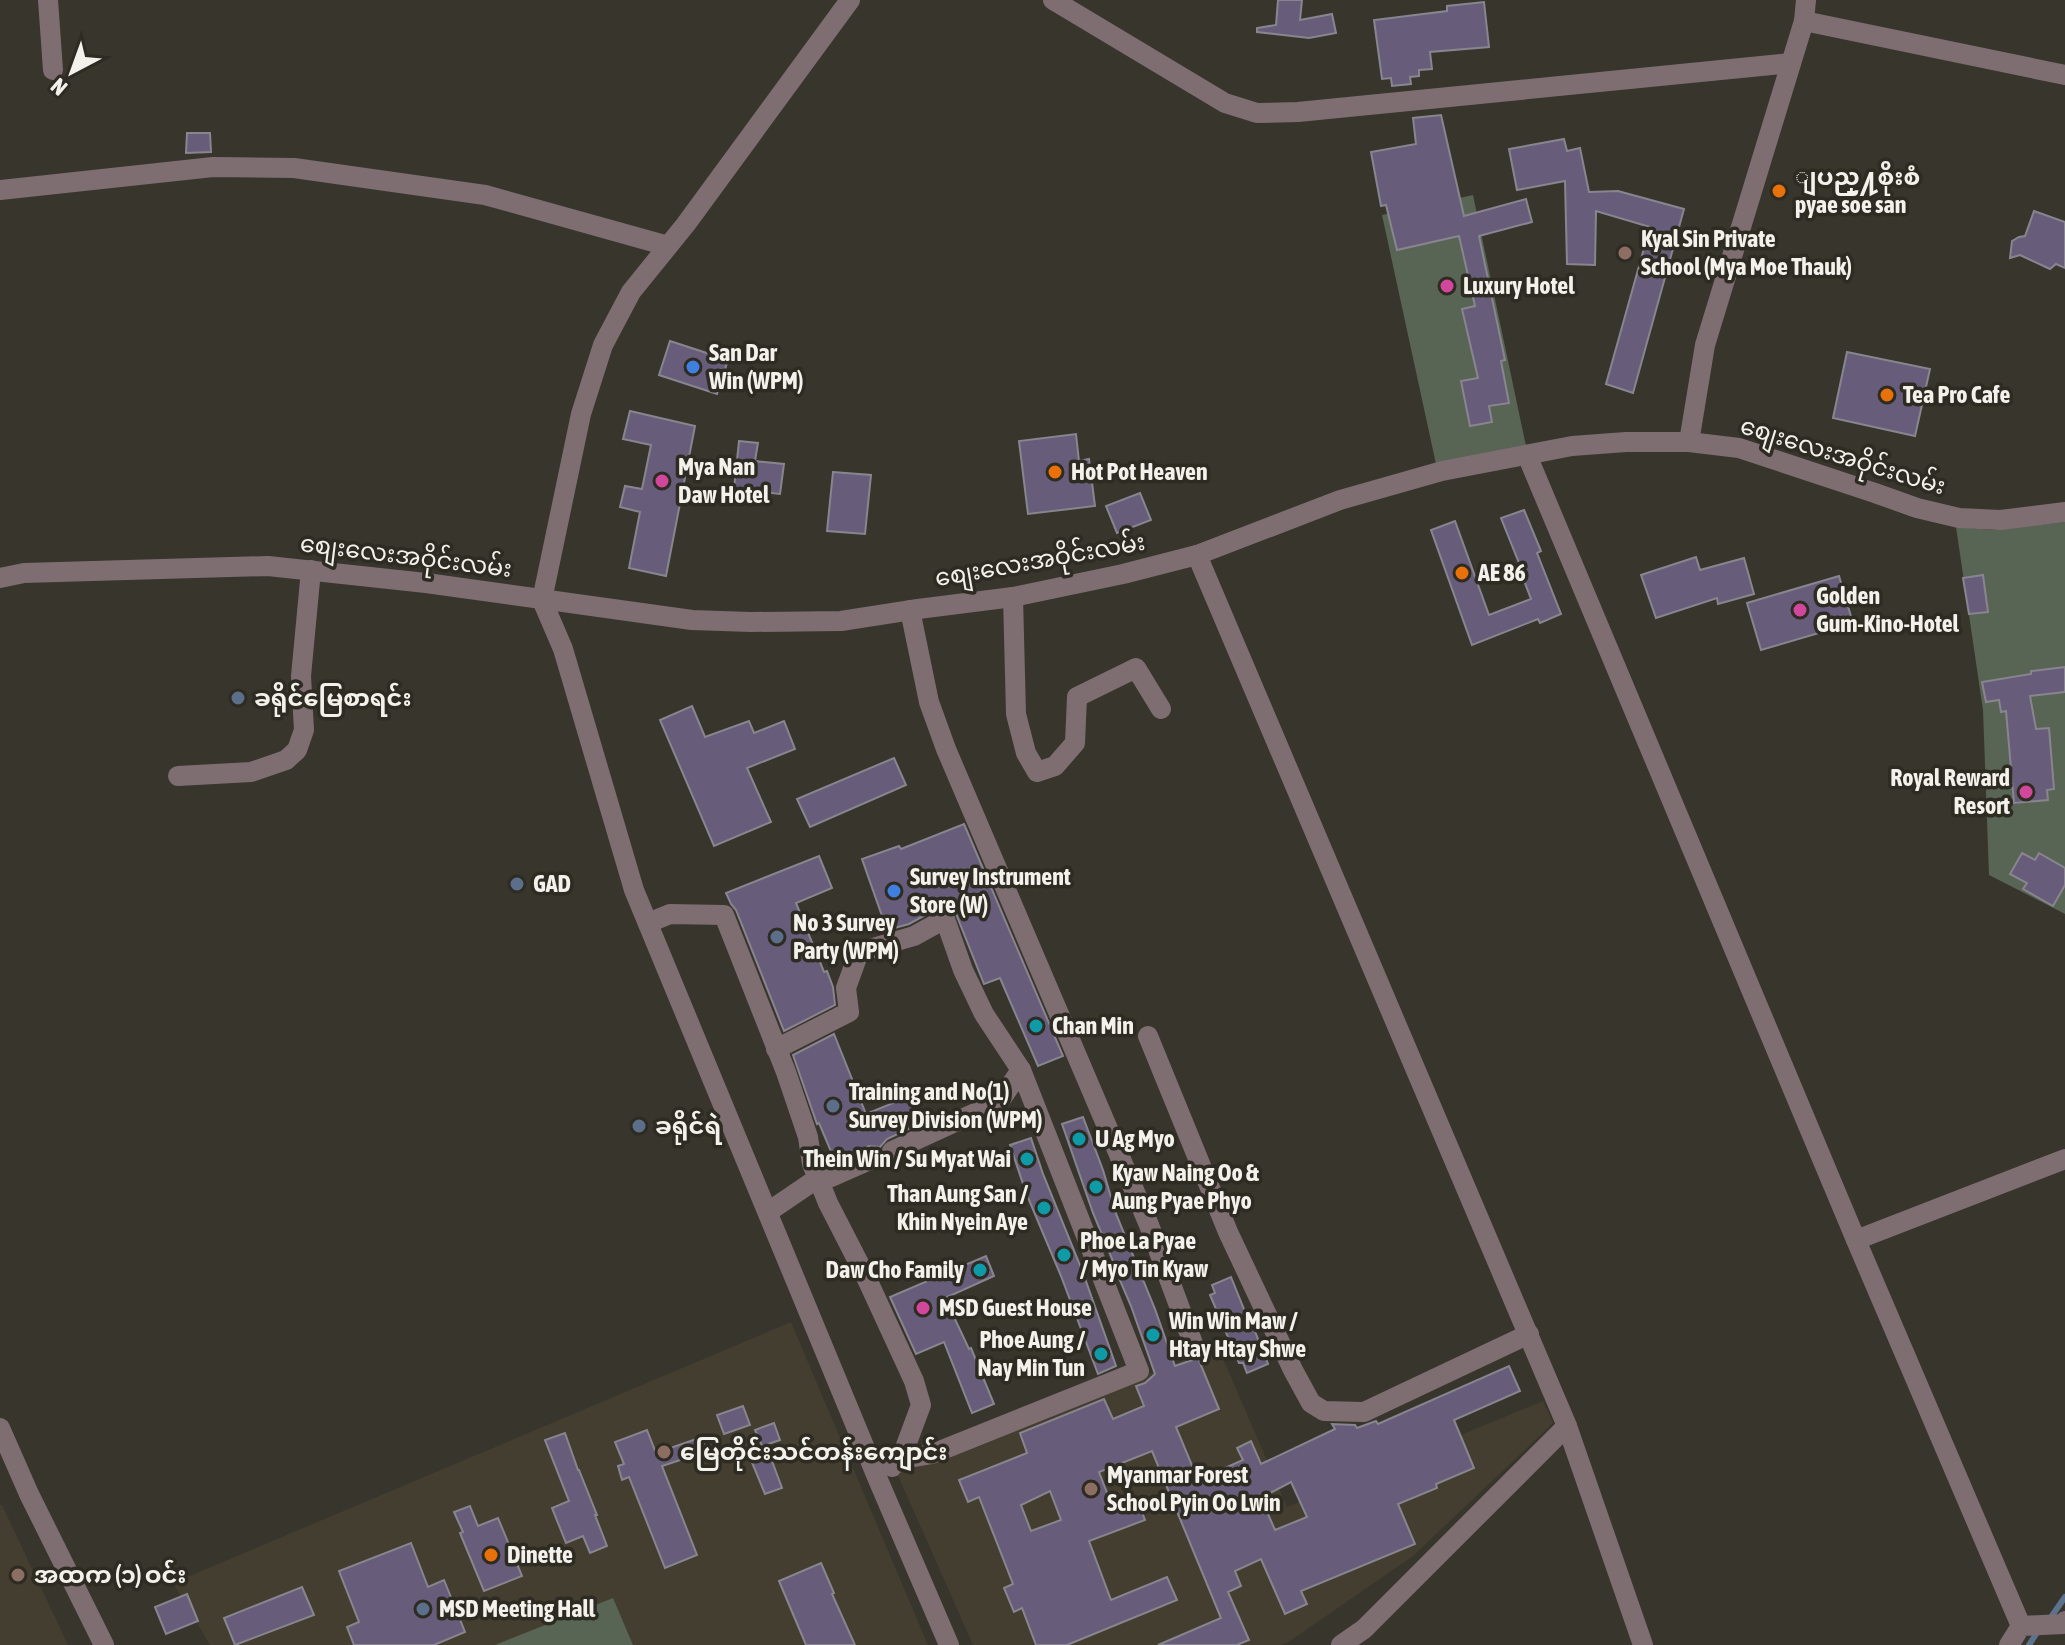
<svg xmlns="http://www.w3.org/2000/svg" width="2065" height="1645" viewBox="0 0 2065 1645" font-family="'Asap Condensed','Noto Sans Myanmar',sans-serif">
<rect width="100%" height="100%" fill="#38352c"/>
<g fill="#443e30">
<path d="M791,1322L928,1645H210L173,1583Z"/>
<path d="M1218,1347L1287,1507L1543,1401L1553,1423L1413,1556L1287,1643L1281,1645H973L896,1471Z"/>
<path d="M0,1505H2L68,1645H0Z"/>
</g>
<g fill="#586454">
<path d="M1473,195L1526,446L1436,464L1382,215Z"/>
<path d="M2065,522V914L1989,875L1983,710L1956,527L1993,530Z"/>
<path d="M613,1598L633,1645H495Z"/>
</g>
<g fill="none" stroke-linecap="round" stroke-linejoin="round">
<g stroke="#5c718b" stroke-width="6">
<path d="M2049,1620L2065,1597"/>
<path d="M2029,1645L2038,1631"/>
</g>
</g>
<g fill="#675d7a" stroke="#88858f" stroke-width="2" fill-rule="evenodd">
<path d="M1278,0H1302L1300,20L1332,14L1336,33L1309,38L1257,32V28L1276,25Z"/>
<path d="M1484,2L1489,47L1430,52L1432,69L1419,70V76L1410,77L1411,84L1392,86L1391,78L1382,79L1374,20L1447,11V6Z"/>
<path d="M1441,115L1464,216L1526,199L1532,222L1479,236L1505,360L1501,361L1509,403L1489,406L1492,422L1470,426L1461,381L1478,378L1462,309L1475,306L1459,236L1397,250L1386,205L1381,206L1371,152L1416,144L1413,118Z"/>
<path d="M187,133H210L211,152L186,153Z"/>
<path d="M1564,139L1567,151L1580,148L1589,192L1618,191L1684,209L1633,393L1606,384L1650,227L1596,211L1595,265L1567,264L1565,181L1517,190L1509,149Z"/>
<path d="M2034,211L2065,222V268L2056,264L2050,269L2020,255L2010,258L2012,241L2019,237L2025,236Z"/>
<path d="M670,341L728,360L717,394L659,375Z"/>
<path d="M1847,352L1930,369L1915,436L1833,418Z"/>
<path d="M630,411L695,426L666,576L629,568L640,512L620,507L625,486L642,489L651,445L623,439Z"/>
<path d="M1076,434L1079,461L1089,459L1095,506L1028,514L1019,441Z"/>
<path d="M739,441L758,443L755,461L784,464L780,494L734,489Z"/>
<path d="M833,472L871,475L865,534L827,531Z"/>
<path d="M1140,493L1151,520L1117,533L1106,506Z"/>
<path d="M1524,510L1541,551L1537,553L1561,614L1540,623L1538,619L1472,645L1431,530L1455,521L1489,615L1531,599L1523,578H1525L1501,518Z"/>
<path d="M1696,557L1700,570L1744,558L1754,594L1718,604L1717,598L1656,618L1641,575Z"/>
<path d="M1983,575L1988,612L1969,614L1963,578Z"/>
<path d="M1839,576L1853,623L1761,650L1747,603Z"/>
<path d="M2065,667V692L2030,696L2036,729L2049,728L2054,789L2047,790L2048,800L2014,803L2006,711L2001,712L1999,700L1986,702L1982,682L2031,674V671Z"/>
<path d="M692,706L705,737L749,721L754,733L784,721L795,749L747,768L771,822L714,846L660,720Z"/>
<path d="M894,758L906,785L810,827L797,799Z"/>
<path d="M964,824L1063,1056L1038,1066L1000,978L984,984L954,909L947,906L940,907L909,924L887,930L862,859L899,846L901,849Z"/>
<path d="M2022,853L2035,860L2039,853L2065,868V885L2053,906L2023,889L2027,883L2010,874Z"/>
<path d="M819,856L832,888L796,903L824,972L827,971L833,987L835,1005L784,1031L736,910L731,904L726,893Z"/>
<path d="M834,1034L866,1114L908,1097L919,1124L887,1139L880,1147L869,1146L835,1161L819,1123L817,1124L793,1055Z"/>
<path d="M1083,1117L1103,1170L1113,1204H1112L1155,1309L1175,1366L1198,1358L1219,1409L1176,1427L1198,1480L1243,1460L1237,1448L1251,1441L1261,1464L1335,1429L1332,1424L1355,1425L1357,1428L1376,1421L1378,1424L1509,1366L1520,1391L1454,1420L1474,1468L1436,1484L1437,1488L1398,1504L1415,1544L1301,1591L1307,1604L1285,1614L1261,1559L1235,1571L1241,1586L1228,1592L1249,1640L1237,1645H1158L1221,1618L1152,1451L1099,1472L1113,1508L1137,1499L1145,1520L1089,1541L1111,1600L1167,1577L1177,1600L1067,1645H1036L1022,1608L1014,1612L1004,1588L1013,1584L979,1497L968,1502L959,1480L1027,1453L1020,1433L1104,1399L1113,1419L1144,1406L1136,1386L1145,1383L1155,1374L1131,1306L1116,1271H1117L1093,1213L1062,1124ZM1291,1482L1307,1517L1275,1530L1261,1498ZM1050,1491L1061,1520L1031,1531L1021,1505Z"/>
<path d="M1031,1138L1043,1174L1082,1270L1116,1366L1098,1374L1061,1276L1026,1193L1010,1145Z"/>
<path d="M986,1256L994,1276L945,1298L969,1349L971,1348L994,1404L972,1413L944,1342L916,1354L890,1297Z"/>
<path d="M1231,1277L1250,1324H1252L1268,1364L1247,1373L1243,1363H1239L1210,1295L1215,1293L1212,1285Z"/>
<path d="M743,1406L750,1425L724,1434L717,1415Z"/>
<path d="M774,1423L780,1440L762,1446L755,1430Z"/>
<path d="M647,1430L656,1453L702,1437L707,1451L662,1466L697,1555L665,1568L629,1477L622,1480L618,1466L624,1464L615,1442Z"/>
<path d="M565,1433L578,1470H579L597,1515H595L607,1546L590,1553L583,1536L566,1543L552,1508L569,1501L545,1440Z"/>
<path d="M769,1453L782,1488L765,1494L751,1460Z"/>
<path d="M470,1506L478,1526L498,1518L522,1576L484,1591L460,1533L463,1532L454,1512Z"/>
<path d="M411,1543L428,1587L444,1580L465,1632L434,1645H354L347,1627L359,1622L339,1571Z"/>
<path d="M821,1563L834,1593L832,1594L855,1645H806L779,1581Z"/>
<path d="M302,1587L314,1615L235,1645L224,1618Z"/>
<path d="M187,1594L198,1621L166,1634L155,1607Z"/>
</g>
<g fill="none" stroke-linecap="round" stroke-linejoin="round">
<g stroke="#7e6e72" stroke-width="20">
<path d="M48,0L53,70"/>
<path d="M850,0L686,224L631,292L603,345L581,414L542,600L563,649L634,890L879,1482L949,1645"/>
<path d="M1053,0L1225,103L1257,113L1298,112L1791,63"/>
<path d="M1804,21L2065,75"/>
<path d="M0,190L213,167L294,168L485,195L668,246"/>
<path d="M1689,442L1705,345L1804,21L1806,0"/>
<path d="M1527,455L1856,1240L2021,1626"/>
<path d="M1197,555L1567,1426L1643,1645"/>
<path d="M1013,597L1016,714L1026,753L1037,772L1055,766L1075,743L1077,697L1136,668L1161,709"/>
<path d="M910,610L929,702L946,749L1149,1225L1194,1346"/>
<path d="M178,776L251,772L286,760L297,750L304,730L301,676L311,570"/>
<path d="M648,923L670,914L724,915L786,1072L808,1137L812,1164L818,1178L831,1177L874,1158"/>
<path d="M1148,1036L1228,1232L1293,1370L1311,1403L1324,1411L1364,1412L1529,1334"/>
<path d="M776,1049L849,1012L846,988L859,952L914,936L945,919L963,970L984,1014L1021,1070"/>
<path d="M892,1151L999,1102L1021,1070L1139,1371L932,1454L897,1460"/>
<path d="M768,1212L818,1178L828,1203L866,1277L914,1381L921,1405L905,1448L892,1467"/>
<path d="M1856,1240L2065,1159"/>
<path d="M1341,1645L1364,1629L1567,1426"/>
<path d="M2009,1645L2021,1626L2063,1624L2065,1621"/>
</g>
<g stroke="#7e6e72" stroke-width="20">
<path d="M0,578L24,573L268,566L426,583L692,620L751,622L841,621L918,609L1013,597L1123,574L1197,555L1340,500L1442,471L1572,446L1626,442H1689L1739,448L1875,493L1917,508L1959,518L2000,520L2065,512"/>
<path d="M0,1428L29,1494L104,1645"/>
</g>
</g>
<g fill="#e8710a" stroke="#2e2b23" stroke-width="3">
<circle cx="1779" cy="191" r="8"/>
<circle cx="1887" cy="395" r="8"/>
<circle cx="1055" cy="472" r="8"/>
<circle cx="1462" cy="573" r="8"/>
<circle cx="491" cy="1555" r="8"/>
</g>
<g fill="#8d6e63" stroke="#2e2b23" stroke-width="3">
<circle cx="1625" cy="253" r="8"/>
<circle cx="664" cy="1452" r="8"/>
<circle cx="1091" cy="1489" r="8"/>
<circle cx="18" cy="1575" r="8"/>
</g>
<g fill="#d1479c" stroke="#2e2b23" stroke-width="3">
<circle cx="1447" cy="286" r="8"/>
<circle cx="662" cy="481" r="8"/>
<circle cx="1800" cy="610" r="8"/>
<circle cx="2026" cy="792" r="8"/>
<circle cx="923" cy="1308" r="8"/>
</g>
<g fill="#3f7fe0" stroke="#2e2b23" stroke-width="3">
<circle cx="693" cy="367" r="8"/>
<circle cx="894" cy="891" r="8"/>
</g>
<g fill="#5c6f8a" stroke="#2e2b23" stroke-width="3">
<circle cx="238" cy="698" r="8"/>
<circle cx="517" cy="884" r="8"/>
<circle cx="777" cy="937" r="8"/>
<circle cx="833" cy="1106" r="8"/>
<circle cx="639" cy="1126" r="8"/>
<circle cx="423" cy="1609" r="8"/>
</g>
<g fill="#0f9aa8" stroke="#2e2b23" stroke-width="3">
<circle cx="1036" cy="1026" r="8"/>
<circle cx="1079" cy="1139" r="8"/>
<circle cx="1027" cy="1159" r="8"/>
<circle cx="1096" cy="1187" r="8"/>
<circle cx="1044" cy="1208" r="8"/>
<circle cx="1064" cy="1255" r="8"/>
<circle cx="980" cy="1270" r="8"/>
<circle cx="1153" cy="1335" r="8"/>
<circle cx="1101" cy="1354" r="8"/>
</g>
<g text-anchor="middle" stroke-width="7" stroke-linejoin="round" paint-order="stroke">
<g font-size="24" font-weight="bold" fill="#f3f1eb" stroke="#2e2b23" text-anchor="start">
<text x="1795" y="185">ျပည္႔စိုးစံ<tspan x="1795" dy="28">pyae soe san</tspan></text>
<text x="1641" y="247">Kyal Sin Private<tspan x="1641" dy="28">School (Mya Moe Thauk)</tspan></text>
<text x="1463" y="294">Luxury Hotel</text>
<text x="709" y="361">San Dar<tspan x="709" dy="28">Win (WPM)</tspan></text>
<text x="1903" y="403">Tea Pro Cafe</text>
<text x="678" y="475">Mya Nan<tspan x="678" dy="28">Daw Hotel</tspan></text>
<text x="1071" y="480">Hot Pot Heaven</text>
<text x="1478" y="581">AE 86</text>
<text x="1816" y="604">Golden<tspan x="1816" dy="28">Gum-Kino-Hotel</tspan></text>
<text x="254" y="706">ခရိုင်မြေစာရင်း</text>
<text x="2010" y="786" text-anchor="end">Royal Reward<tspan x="2010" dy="28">Resort</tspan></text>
<text x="910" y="885">Survey Instrument<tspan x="910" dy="28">Store (W)</tspan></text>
<text x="533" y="892">GAD</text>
<text x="793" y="931">No 3 Survey<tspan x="793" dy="28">Party (WPM)</tspan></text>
<text x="1052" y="1034">Chan Min</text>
<text x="849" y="1100">Training and No(1)<tspan x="849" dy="28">Survey Division (WPM)</tspan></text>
<text x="655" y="1134">ခရိုင်ရဲ</text>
<text x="1095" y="1147">U Ag Myo</text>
<text x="1011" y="1167" text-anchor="end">Thein Win / Su Myat Wai</text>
<text x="1112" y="1181">Kyaw Naing Oo &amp;<tspan x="1112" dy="28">Aung Pyae Phyo</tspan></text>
<text x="1028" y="1202" text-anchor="end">Than Aung San /<tspan x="1028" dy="28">Khin Nyein Aye</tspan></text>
<text x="1080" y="1249">Phoe La Pyae<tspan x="1080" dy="28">/ Myo Tin Kyaw</tspan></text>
<text x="964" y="1278" text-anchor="end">Daw Cho Family</text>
<text x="939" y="1316">MSD Guest House</text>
<text x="1169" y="1329">Win Win Maw /<tspan x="1169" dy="28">Htay Htay Shwe</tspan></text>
<text x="1085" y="1348" text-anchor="end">Phoe Aung /<tspan x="1085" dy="28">Nay Min Tun</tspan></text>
<text x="680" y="1460">မြေတိုင်းသင်တန်းကျောင်း</text>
<text x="1107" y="1483">Myanmar Forest<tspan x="1107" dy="28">School Pyin Oo Lwin</tspan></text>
<text x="507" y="1563">Dinette</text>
<text x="34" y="1583">အထက (၁) ဝင်း</text>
<text x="439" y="1617">MSD Meeting Hall</text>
</g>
<g font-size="24" fill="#f3f1eb" stroke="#2e2b23">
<text transform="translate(1843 456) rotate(17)" y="8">စျေးလေးအဝိုင်းလမ်း</text>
<text transform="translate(406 556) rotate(7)" y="8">စျေးလေးအဝိုင်းလမ်း</text>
<text transform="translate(1040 560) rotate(-10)" y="8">စျေးလေးအဝိုင်းလမ်း</text>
</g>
</g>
<g transform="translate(72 72) rotate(221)" stroke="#2e2b23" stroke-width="6" paint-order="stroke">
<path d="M0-6L14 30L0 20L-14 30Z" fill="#f3f1eb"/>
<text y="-12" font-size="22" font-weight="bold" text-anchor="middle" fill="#f3f1eb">N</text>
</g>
</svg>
